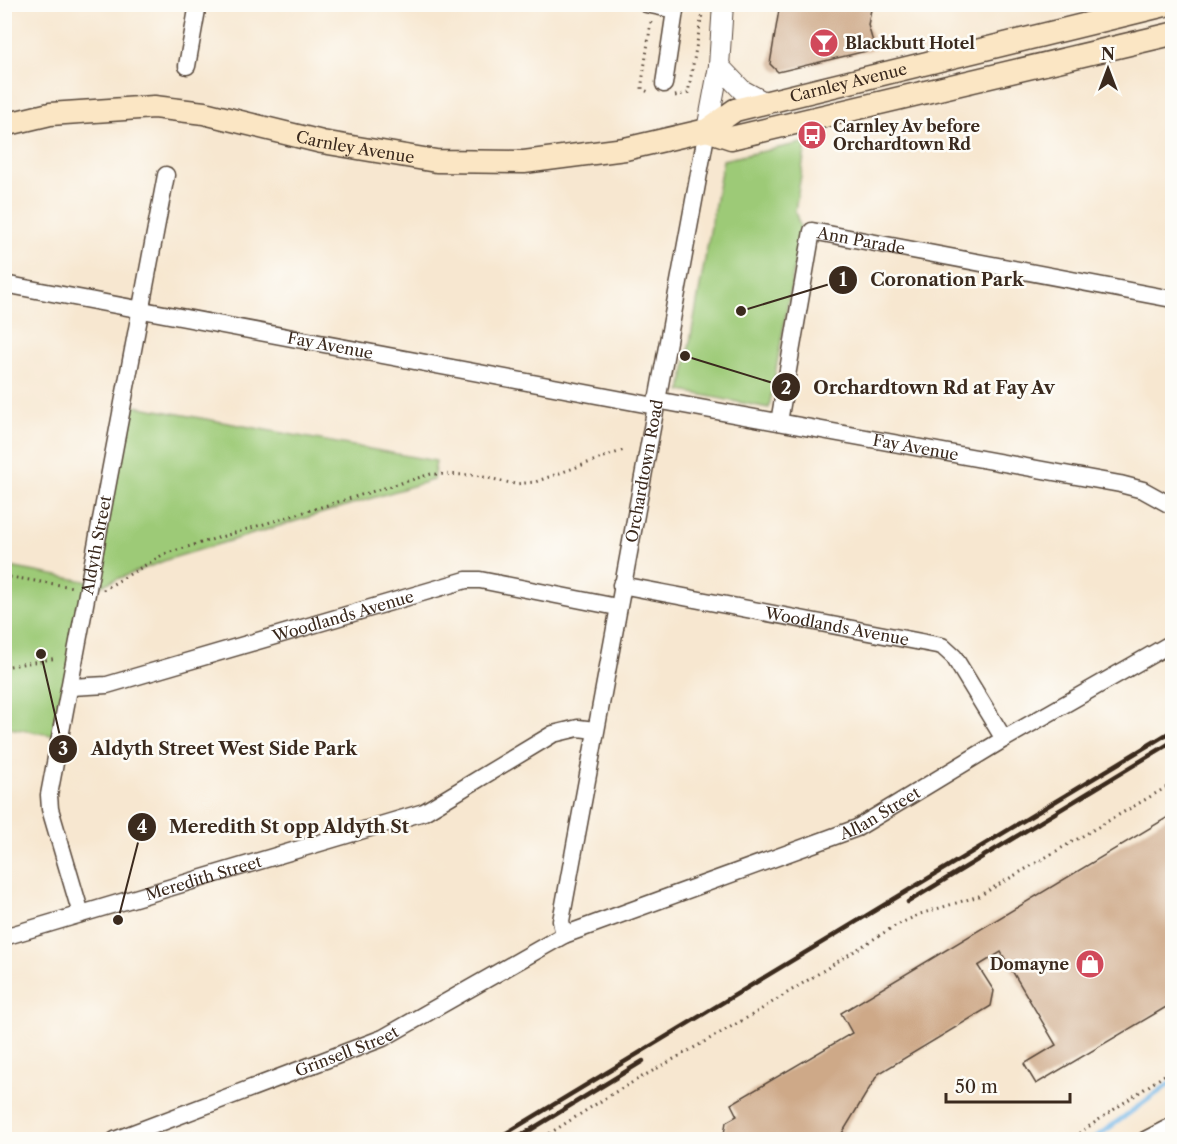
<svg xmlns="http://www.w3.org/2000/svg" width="1177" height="1144" viewBox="0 0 1177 1144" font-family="'Libre Caslon Text',serif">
<rect width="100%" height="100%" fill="#fdfcf7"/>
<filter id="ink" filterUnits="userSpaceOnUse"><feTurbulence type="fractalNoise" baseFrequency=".0167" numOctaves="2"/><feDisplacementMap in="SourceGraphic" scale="12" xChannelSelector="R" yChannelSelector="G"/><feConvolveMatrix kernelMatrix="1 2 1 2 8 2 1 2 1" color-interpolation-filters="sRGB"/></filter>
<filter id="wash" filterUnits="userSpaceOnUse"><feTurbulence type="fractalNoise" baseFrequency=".008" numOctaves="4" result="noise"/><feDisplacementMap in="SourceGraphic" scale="24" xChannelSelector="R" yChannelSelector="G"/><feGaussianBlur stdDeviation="1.35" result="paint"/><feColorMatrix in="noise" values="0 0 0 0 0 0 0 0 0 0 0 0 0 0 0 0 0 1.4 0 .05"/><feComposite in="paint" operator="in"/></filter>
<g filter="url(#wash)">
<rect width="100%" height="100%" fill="#f7e7d0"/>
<g fill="#9dca77" stroke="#6c7a4a" stroke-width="1.5">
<path d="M801,143L806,145L795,211L801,230L769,408L681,391L723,160Z"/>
<path d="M124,404L436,461L433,480L169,559L89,590L62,737L5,727L4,566L90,582Z"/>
</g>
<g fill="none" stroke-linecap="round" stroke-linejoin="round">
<path stroke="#72b7e8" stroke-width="5" d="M1092,1140L1172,1082"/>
</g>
<g id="blocks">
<g fill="#cea988">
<path d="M780,4H872L868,25L875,49L778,72L770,64Z"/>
<path d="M1173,814V1003L1036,1084L1024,1064L1056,1045L1001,952L978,966L994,991L991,1006L878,1074L838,1140H728L724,1134L726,1122L737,1116L731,1104L852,1033L841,1013Z"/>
</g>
</g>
</g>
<g filter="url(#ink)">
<use href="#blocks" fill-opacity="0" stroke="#574639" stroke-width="1.5"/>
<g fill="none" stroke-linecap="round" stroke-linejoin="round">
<g stroke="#574639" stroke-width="19">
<g id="minor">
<path d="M646,4L675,10"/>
<path d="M187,66L198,4"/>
<path d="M664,84L676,4"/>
<path id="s1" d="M4,284L655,406"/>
<path id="s2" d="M656,400L1120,484L1143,490L1172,506"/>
<path id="s3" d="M779,422L812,231L1172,299"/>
<path id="s4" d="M621,585L942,646L954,657L1004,739"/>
<path id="s5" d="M71,687L107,685L466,580H480L617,607"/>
<path id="s6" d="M81,914L50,809L49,795L166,175"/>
<path id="s7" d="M564,935L561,921L707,130"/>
<path id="s8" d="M4,937L424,812L553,734L578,728L595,730"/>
<path id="s9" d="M115,1140L383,1038L564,935L857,828L1004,739L1172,643"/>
<path d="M1145,1140L1172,1126"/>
</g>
</g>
<g stroke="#574639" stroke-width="22">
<g id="tertiary">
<path d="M719,66L742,90L766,103"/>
<path d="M707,130L719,66L723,4"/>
</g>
</g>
<g stroke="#574639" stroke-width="25">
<g id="secondary">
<path id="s10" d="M4,125L50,114L154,107L204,113L322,142L436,161L524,162L625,149L707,130L735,110L1169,4"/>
<path d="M707,130L731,138L1172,34"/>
</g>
</g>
<g stroke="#574639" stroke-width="3" stroke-dasharray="1.5 4.5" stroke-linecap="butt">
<path d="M651,22L642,83V89L651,93"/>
<path d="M675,96L688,93L703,9"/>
<path d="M4,576L73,587"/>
<path d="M103,590L164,554L431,474L475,475L515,484L535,482L624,450"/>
<path d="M4,667L57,658"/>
<path d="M539,1140L617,1091L752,1015L893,927L920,914L979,896L1172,784"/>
<path d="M1069,1140L1172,1070"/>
</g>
<use href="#minor" stroke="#fff" stroke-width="16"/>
<use href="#tertiary" stroke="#fff" stroke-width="20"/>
<use href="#secondary" stroke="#fbe6c4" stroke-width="22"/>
<g stroke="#3b2a1e" stroke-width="4.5">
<path d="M908,902L1172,742"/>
<path d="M495,1140L1172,731"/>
<path d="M514,1140L643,1061"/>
</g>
</g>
</g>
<defs>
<g id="bar-disc" transform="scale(1.5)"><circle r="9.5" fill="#d1495b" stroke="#fdfcf7"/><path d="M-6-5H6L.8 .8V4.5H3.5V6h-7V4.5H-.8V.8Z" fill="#fff"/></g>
<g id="bus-disc" transform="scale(1.5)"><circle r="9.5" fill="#d1495b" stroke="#fdfcf7"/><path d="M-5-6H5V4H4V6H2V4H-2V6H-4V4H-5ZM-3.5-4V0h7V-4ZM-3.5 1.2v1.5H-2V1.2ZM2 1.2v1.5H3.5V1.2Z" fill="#fff"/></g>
<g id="shop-disc" transform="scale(1.5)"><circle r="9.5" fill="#d1495b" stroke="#fdfcf7"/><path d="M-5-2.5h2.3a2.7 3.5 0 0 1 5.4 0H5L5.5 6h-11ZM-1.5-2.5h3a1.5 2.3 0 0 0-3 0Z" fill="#fff"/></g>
</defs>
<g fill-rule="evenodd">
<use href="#bar-disc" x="824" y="43"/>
<use href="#bus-disc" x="812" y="135"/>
<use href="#shop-disc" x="1090" y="964"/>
</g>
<g text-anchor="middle" stroke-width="5" stroke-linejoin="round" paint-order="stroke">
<g font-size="16" font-weight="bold" fill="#3b2a1e" stroke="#fdfcf7" text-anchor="start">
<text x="845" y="49">Blackbutt Hotel</text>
<text x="833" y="132">Carnley Av before<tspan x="833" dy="18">Orchardtown Rd</tspan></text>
<text x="1069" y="970" text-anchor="end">Domayne</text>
</g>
<g font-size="16" fill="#3b2a1e" stroke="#fdfcf7">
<text dy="6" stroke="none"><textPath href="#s10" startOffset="864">Carnley Avenue</textPath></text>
<text dy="6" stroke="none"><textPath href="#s10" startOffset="357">Carnley Avenue</textPath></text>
<text dy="6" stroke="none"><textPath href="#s3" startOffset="244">Ann Parade</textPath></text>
<text dy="6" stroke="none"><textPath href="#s1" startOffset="332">Fay Avenue</textPath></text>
<text dy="6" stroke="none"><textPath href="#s2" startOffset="264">Fay Avenue</textPath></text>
<text dy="6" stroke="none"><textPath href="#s7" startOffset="472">Orchardtown Road</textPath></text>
<text dy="6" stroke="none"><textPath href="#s6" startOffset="378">Aldyth Street</textPath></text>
<text dy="6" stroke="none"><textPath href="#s5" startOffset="282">Woodlands Avenue</textPath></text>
<text dy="6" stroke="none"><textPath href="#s4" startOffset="220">Woodlands Avenue</textPath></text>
<text dy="6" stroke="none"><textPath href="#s9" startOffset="834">Allan Street</textPath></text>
<text dy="6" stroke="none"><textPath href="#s8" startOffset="208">Meredith Street</textPath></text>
<text dy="6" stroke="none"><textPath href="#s9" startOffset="248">Grinsell Street</textPath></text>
</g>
</g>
<path fill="none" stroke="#3b2a1e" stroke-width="2" d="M741 311L843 280M685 356L786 387M41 654L63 749M118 920L142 827"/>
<g fill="#3b2a1e" stroke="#fdfcf7" stroke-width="2">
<circle cx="741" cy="311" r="6"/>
<circle cx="685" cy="356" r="6"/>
<circle cx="41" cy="654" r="6"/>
<circle cx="118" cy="920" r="6"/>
<circle cx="843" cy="280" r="15"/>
<circle cx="786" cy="387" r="15"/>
<circle cx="63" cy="749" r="15"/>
<circle cx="142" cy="827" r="15"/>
</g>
<g font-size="18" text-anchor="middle" font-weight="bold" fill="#fff">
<text x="843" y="286">1</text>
<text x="786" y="394">2</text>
<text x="63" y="755">3</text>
<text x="142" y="833">4</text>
</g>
<g font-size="18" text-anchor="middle" font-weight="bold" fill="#3b2a1e" stroke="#fdfcf7" stroke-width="5" stroke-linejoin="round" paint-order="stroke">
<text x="947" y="286">Coronation Park</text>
<text x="934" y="394">Orchardtown Rd at Fay Av</text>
<text x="224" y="755">Aldyth Street West Side Park</text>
<text x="289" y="833">Meredith St opp Aldyth St</text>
</g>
<rect width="1177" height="1144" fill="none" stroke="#fdfcf7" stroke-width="24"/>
<g transform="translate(1108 69)" stroke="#fdfcf7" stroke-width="4.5" paint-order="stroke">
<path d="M0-4.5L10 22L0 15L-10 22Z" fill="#3b2a1e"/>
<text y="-9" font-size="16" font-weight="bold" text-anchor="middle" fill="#3b2a1e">N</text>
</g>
<path d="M946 1093v9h124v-9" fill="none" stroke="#3b2a1e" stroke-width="3"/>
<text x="955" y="1093" font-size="18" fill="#3b2a1e" stroke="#fdfcf7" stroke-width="4.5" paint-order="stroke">50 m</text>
</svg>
